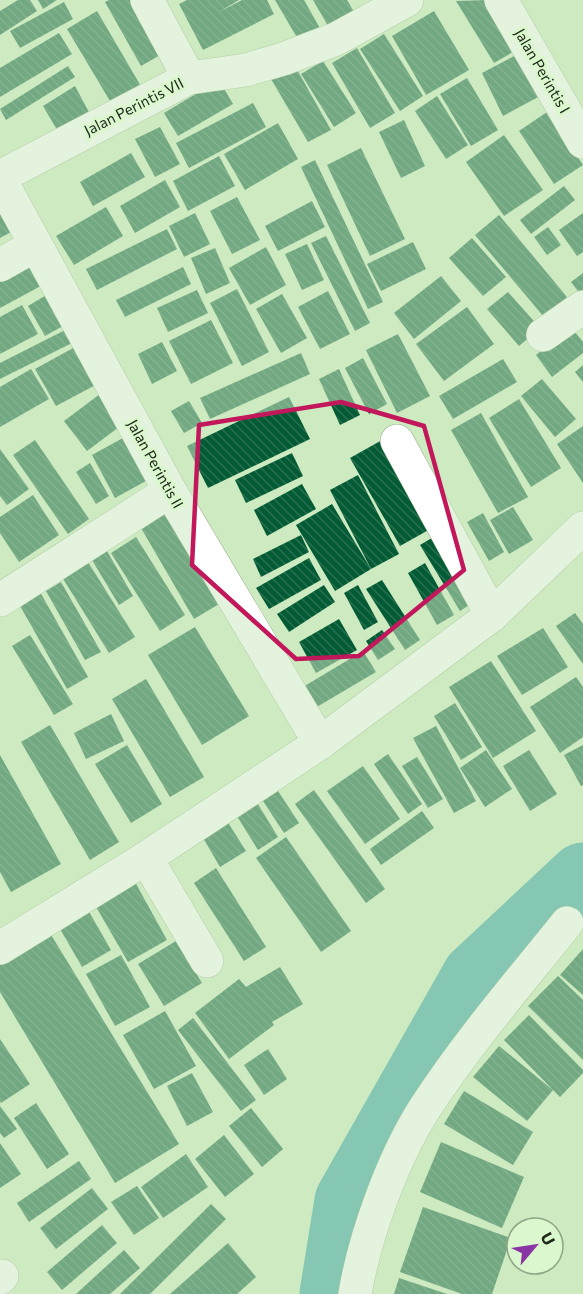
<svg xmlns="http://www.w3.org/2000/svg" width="583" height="1294" viewBox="0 0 583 1294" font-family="Commissioner,sans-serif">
<defs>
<pattern id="building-back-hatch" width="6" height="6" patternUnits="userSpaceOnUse" patternTransform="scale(1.5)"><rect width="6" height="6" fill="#035b35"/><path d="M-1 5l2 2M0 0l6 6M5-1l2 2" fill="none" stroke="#286f50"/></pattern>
</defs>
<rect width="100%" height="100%" fill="#cdeac1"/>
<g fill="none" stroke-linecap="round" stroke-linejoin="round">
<path stroke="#2d9ea0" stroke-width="69" d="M334,1294L349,1201L476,977L583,877"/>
</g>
<g fill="url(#building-back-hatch)">
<path d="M18,0H30L37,11L0,35V11Z"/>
<path d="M38,0H57L43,9Z"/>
<path d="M109,0H142L169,50L141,66L105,2Z"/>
<path d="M187,0H239L219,12L242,0H267L274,14L203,50L179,4Z"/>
<path d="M275,0H304L322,32L302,46Z"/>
<path d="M313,0H347L357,17L331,31Z"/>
<path d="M488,0L518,49L494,63L456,1Z"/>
<path d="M64,2L73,19L20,48L10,31Z"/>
<path d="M97,11L142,88L113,106L67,29Z"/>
<path d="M434,11L469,70L426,95L392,36Z"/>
<path d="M59,33L72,54L0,97V68Z"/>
<path d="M384,34L423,96L400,111L360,49Z"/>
<path d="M357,48L395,113L370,128L332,63Z"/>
<path d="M520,53L542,95L503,116L482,73Z"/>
<path d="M323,61L356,113L334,127L301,74Z"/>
<path d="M68,66L75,77L6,120L0,109Z"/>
<path d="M295,66L331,130L308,142L271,79Z"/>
<path d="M467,78L498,130L471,146L440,94Z"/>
<path d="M219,80L233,104L178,136L164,113Z"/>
<path d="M75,86L91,116L60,135L43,106Z"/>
<path d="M437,96L468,145L446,159L415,111Z"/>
<path d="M253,103L266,127L189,168L176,143Z"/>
<path d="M547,112L583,165L554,184L519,131Z"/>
<path d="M404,120L425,166L401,178L379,132Z"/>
<path d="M278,123L298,159L245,190L224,154Z"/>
<path d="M160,127L180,164L155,177L135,139Z"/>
<path d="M504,135L543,190L504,216L466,162Z"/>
<path d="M361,148L405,239L370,256L327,165Z"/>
<path d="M131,153L145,177L93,206L80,182Z"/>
<path d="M219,156L235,186L188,211L173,181Z"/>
<path d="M315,160L383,302L368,309L301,167Z"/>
<path d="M165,180L180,207L135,233L120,206Z"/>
<path d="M0,186L22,226L0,238Z"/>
<path d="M564,186L575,200L531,234L520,220Z"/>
<path d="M237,197L260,240L232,254L210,211Z"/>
<path d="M312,201L325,227L278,251L265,226Z"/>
<path d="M106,207L123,236L74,265L56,236Z"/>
<path d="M195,213L210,244L184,257L169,226Z"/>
<path d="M583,213V252L577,256L559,230Z"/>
<path d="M499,215L567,297L544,317L475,235Z"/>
<path d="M548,227L561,245L547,255L534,237Z"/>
<path d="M167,229L177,249L97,290L86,269Z"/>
<path d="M326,236L370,323L355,331L311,243Z"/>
<path d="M472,238L506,277L483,296L449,258Z"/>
<path d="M413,242L426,269L381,291L367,264Z"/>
<path d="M307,244L324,280L302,290L285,254Z"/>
<path d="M266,247L286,285L250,305L229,268Z"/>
<path d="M215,248L230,283L206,294L191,258Z"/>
<path d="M38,257L50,281L0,308V278Z"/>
<path d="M183,267L191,284L125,317L116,300Z"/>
<path d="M583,273V298L571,282Z"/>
<path d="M441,276L461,301L414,339L394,313Z"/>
<path d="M237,289L269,352L242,366L210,303Z"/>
<path d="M197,290L208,313L168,332L157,308Z"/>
<path d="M53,291L70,322L45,336L28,306Z"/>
<path d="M328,291L350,334L320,349L298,307Z"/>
<path d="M508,292L540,328L519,346L487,309Z"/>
<path d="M282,294L307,338L281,353L256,309Z"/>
<path d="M22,305L38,334L0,354V317Z"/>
<path d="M467,307L494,344L444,381L416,344Z"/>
<path d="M211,320L233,363L191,384L169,341Z"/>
<path d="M77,324L84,337L0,379V363Z"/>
<path d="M571,327L583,342V353L552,377L536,355Z"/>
<path d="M398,334L430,396L397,413L366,350Z"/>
<path d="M84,342L105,380L56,406L35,369Z"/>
<path d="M162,342L177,371L152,384L138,354Z"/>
<path d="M301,353L310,374L210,419L200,398Z"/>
<path d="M363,358L387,404L369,414L345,368Z"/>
<path d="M503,359L517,382L453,419L439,396Z"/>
<path d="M583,365V382L575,372Z"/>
<path d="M31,369L49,399L0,427V387Z"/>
<path d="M339,369L360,415L340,425L319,379Z"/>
<path d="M542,379L576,419L555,437L521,396Z"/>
<path d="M104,391L127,421L87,451L64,421Z"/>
<path d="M289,397L310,439L208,488L187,446Z"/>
<path d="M519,399L561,468L531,487L489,418Z"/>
<path d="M189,401L202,423L184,433L171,411Z"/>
<path d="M481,413L528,497L498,513L451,430Z"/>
<path d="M583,426V483L557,444Z"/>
<path d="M132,433L155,476L115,498L92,455Z"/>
<path d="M391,435L441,523L400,546L350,458Z"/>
<path d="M35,440L89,519L68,534L13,455Z"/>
<path d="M0,449L29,489L7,505L0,496Z"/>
<path d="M292,453L303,476L246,503L235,480Z"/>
<path d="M90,463L109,496L96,504L76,472Z"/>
<path d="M358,475L399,554L371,569L330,490Z"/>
<path d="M302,484L316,509L267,536L254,510Z"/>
<path d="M33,495L59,535L19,562L0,533V517Z"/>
<path d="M332,504L371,569L335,591L296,525Z"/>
<path d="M513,507L533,540L509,554L490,520Z"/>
<path d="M176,508L229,598L194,619L141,528Z"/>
<path d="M483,513L504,552L489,561L467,522Z"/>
<path d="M442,532L481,597L460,611L420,545Z"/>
<path d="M301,535L309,552L261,577L253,559Z"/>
<path d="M136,537L185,615L160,631L111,553Z"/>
<path d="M107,551L133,596L119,605L92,560Z"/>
<path d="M309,558L321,580L269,609L256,588Z"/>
<path d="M88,562L135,637L109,653L62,577Z"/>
<path d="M425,563L454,615L437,625L408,573Z"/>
<path d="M382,580L420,640L405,650L366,589Z"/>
<path d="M61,582L101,652L85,660L46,591Z"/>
<path d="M324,585L335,602L289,632L277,614Z"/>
<path d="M358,585L378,622L364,630L344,593Z"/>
<path d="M40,592L88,677L67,689L19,604Z"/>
<path d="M575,613L583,624V664L556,626Z"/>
<path d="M339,619L357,650L316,673L299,642Z"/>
<path d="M195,627L249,716L202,745L148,655Z"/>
<path d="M543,628L568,667L522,695L497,656Z"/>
<path d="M382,630L395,649L378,660L366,641Z"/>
<path d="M30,635L73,704L54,715L12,646Z"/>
<path d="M363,651L376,672L315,708L303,687Z"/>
<path d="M491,661L536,731L493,758L449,687Z"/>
<path d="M576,677L583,687V737L560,753L530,707Z"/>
<path d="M146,679L204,777L170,797L112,699Z"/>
<path d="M455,703L482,747L461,760L434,716Z"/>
<path d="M111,714L124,741L86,759L74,733Z"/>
<path d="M50,725L119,842L90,860L21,742Z"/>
<path d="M436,726L476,801L454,813L413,738Z"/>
<path d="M127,745L162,804L131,823L95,764Z"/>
<path d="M583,745V785L581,786L564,755Z"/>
<path d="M486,750L512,789L485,807L460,768Z"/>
<path d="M529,750L557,794L530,811L503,766Z"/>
<path d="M388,754L422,804L408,814L374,764Z"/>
<path d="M0,755L61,864L11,892L0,872Z"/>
<path d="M417,757L443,799L428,808L402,766Z"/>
<path d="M363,766L400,819L365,844L327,791Z"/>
<path d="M314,790L385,889L366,903L295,804Z"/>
<path d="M278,791L299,823L284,833L263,801Z"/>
<path d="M256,801L278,837L258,850L235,813Z"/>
<path d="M422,811L434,828L381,865L370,849Z"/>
<path d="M227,821L246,851L220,867L202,836Z"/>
<path d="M286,837L351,931L321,952L256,858Z"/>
<path d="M216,868L266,947L244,961L194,883Z"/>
<path d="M135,882L167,940L128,962L95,905Z"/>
<path d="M88,910L111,950L82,967L59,927Z"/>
<path d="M45,925L179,1144L115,1183L0,992V952Z"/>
<path d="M176,941L202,983L164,1006L138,964Z"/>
<path d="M583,949V995L560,975Z"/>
<path d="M121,955L150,1007L115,1026L86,974Z"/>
<path d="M280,967L303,1004L272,1022L274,1025L229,1059L195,1013L239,979L246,987Z"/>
<path d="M558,976L583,1000V1060L528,1006Z"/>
<path d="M165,1011L196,1066L154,1089L123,1035Z"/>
<path d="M529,1015L583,1070V1073L560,1097L504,1040Z"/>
<path d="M193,1018L256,1100L241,1111L178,1030Z"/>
<path d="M0,1039L30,1084L1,1103L0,1101Z"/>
<path d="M499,1046L553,1090L527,1121L473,1077Z"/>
<path d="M268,1049L287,1079L264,1095L244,1065Z"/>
<path d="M192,1073L213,1112L187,1126L167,1086Z"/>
<path d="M464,1091L533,1132L513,1165L444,1124Z"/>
<path d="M36,1103L69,1154L47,1169L14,1118Z"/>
<path d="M0,1106L17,1129L4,1138L0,1133Z"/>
<path d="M251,1108L283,1149L262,1167L229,1126Z"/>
<path d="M224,1135L254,1174L225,1197L195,1159Z"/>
<path d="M441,1142L524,1177L502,1228L420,1192Z"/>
<path d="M0,1143L21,1174L0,1188Z"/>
<path d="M186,1154L208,1187L163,1218L141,1187Z"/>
<path d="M79,1161L91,1179L29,1222L17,1203Z"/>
<path d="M137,1186L159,1218L134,1235L111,1202Z"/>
<path d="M92,1188L108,1209L56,1249L40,1228Z"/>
<path d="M211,1204L226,1219L150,1294H120Z"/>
<path d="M423,1207L511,1238L492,1294H462L400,1272Z"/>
<path d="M102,1225L117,1243L62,1290L47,1272Z"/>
<path d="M228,1243L256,1277L237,1294H170Z"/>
<path d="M124,1250L140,1268L110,1294H76Z"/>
<path d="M399,1278L447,1294H394Z"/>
</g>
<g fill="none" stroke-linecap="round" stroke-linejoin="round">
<g stroke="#94af89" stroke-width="34">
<g id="minor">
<path d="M147,0L189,78"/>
<path d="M501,0L583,142"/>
<path d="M0,177L189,78L246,70L283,59L336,39L407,0"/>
<path d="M0,179L170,491L320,743"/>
<path d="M0,265L34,246"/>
<path d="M543,335L583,307"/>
<path d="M397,441L492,615"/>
<path d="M0,600L170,491"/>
<path d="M146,858L207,961"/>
<path d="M0,948L146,858L320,743L492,615L583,528"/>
<path d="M0,1278L2,1276"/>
<path d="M355,1294C365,1235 393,1158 425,1108C467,1043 519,983 567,923"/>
</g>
</g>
<use href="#minor" stroke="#fff" stroke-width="33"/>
</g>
<path d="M0 0H583V1294H0ZM341,402L424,426L464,570L359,656L296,659L192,565L199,425Z" fill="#cdeac1" fill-opacity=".55" fill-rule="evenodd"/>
<path fill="none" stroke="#c2185b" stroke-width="4.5" stroke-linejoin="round" d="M341,402L424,426L464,570L359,656L296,659L192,565L199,425Z"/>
<g text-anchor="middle" stroke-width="6" stroke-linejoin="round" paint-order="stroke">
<g font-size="15" fill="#202a1b" stroke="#daf7ce">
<text transform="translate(542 71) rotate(60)" y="5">Jalan Perintis I</text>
<text transform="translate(134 107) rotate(-27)" y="5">Jalan Perintis VII</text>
<text transform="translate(155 464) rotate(61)" y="5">Jalan Perintis II</text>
</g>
</g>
<g transform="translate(535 1246) rotate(61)"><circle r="28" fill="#daf7ce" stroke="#90a586" stroke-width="1.5"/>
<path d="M0-4.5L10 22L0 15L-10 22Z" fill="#8935a4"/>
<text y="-9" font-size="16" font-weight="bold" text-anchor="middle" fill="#202a1b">U</text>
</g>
</svg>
